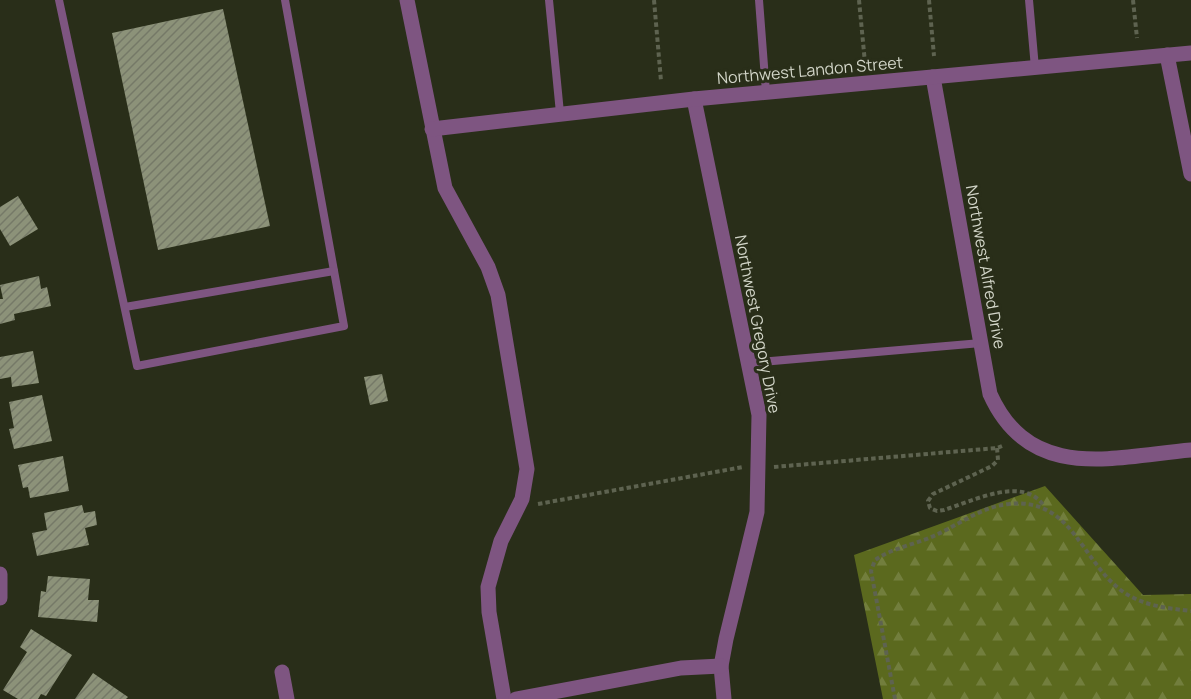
<svg xmlns="http://www.w3.org/2000/svg" width="1191" height="699" viewBox="0 0 1191 699" font-family="Manrope,sans-serif">
<defs>
<pattern id="forest-firs" width="22" height="20" patternUnits="userSpaceOnUse" patternTransform="scale(1.5)"><rect width="22" height="20" fill="#5b691e"/><path d="M5 1l3.5 6h-7zM16 11l3.5 6h-7z" fill="#727e3d"/></pattern>
<pattern id="building-hatch" width="6" height="6" patternUnits="userSpaceOnUse" patternTransform="scale(1.5)"><rect width="6" height="6" fill="#8c9279"/><path d="M-1 1l2-2M0 6l6-6M5 7l2-2" fill="none" stroke="#757967"/></pattern>
</defs>
<rect width="100%" height="100%" fill="#292e19"/>
<path fill="url(#forest-firs)" d="M1045,486L1143,595L1191,594V699H883L854,555Z"/>
<g fill="url(#building-hatch)">
<path d="M223,9L270,226L158,250L112,33Z"/>
<path d="M18,196L38,229L10,246L0,229V207Z"/>
<path d="M39,276L41,289L47,287L51,306L14,314L15,320L0,324V299H3L0,285Z"/>
<path d="M33,351L39,383L12,387L11,377L0,379V357Z"/>
<path d="M382,374L388,401L370,405L364,377Z"/>
<path d="M42,395L52,441L14,449L9,429L14,428L9,402Z"/>
<path d="M63,456L69,491L30,498L28,487L23,488L18,465Z"/>
<path d="M82,505L84,513L95,511L97,525L85,528L89,545L37,556L32,533L47,530L44,513Z"/>
<path d="M48,576L90,579L88,600H99L97,622L38,617L41,591L46,592Z"/>
<path d="M31,629L72,655L46,696L41,694L38,699H18L3,690L27,652L20,647Z"/>
<path d="M93,673L128,697L126,699H75Z"/>
</g>
<g fill="none" stroke-linecap="round" stroke-linejoin="round">
<g stroke="#5e6350" stroke-width="4" stroke-dasharray="4.5 3" stroke-linecap="butt">
<path d="M654,0L661,81"/>
<path d="M859,0L865,63"/>
<path d="M929,0L934,56"/>
<path d="M1133,0L1137,38"/>
<path d="M997,448L998,460L992,466L933,494L928,501L930,508L937,511L944,510C973,501 1023,475 1044,506"/>
<path d="M774,467L997,448L1002,446"/>
<path d="M538,504L743,467"/>
<path d="M895,699L871,571L875,560C894,547 918,544 938,534C961,523 984,506 1009,504C1072,497 1081,561 1122,591C1143,606 1166,608 1191,611"/>
</g>
<g stroke="#7e5581" stroke-width="8">
<path d="M59,0L137,366L344,326L285,0"/>
<path d="M549,0L560,113"/>
<path d="M759,0L766,92"/>
<path d="M1029,0L1035,68"/>
<path d="M125,307L334,271"/>
<path d="M749,363L981,343"/>
</g>
<g stroke="#7e5581" stroke-width="15">
<path d="M407,0L445,188L488,267L498,295L527,469L522,499L501,541L488,587L489,612L504,699"/>
<path d="M1167,55L1191,174"/>
<path d="M933,77L990,394C1030,483 1113,457 1191,450"/>
<path d="M694,99L759,415L757,512L726,639L721,666L724,699"/>
<path d="M432,129L694,99L1191,53"/>
<path d="M0,574V598"/>
<path d="M282,672L287,699"/>
<path d="M516,699L681,668L721,666"/>
</g>
</g>
<g text-anchor="middle" stroke-width="6" stroke-linejoin="round" paint-order="stroke">
<g font-size="16" fill="#d2d5c8" stroke="#292e19">
<text transform="translate(810 70) rotate(-5)" y="6">Northwest Landon Street</text>
<text transform="translate(986 267) rotate(80)" y="6">Northwest Alfred Drive</text>
<text transform="translate(758 324) rotate(79)" y="6">Northwest Gregory Drive</text>
</g>
</g>
</svg>
